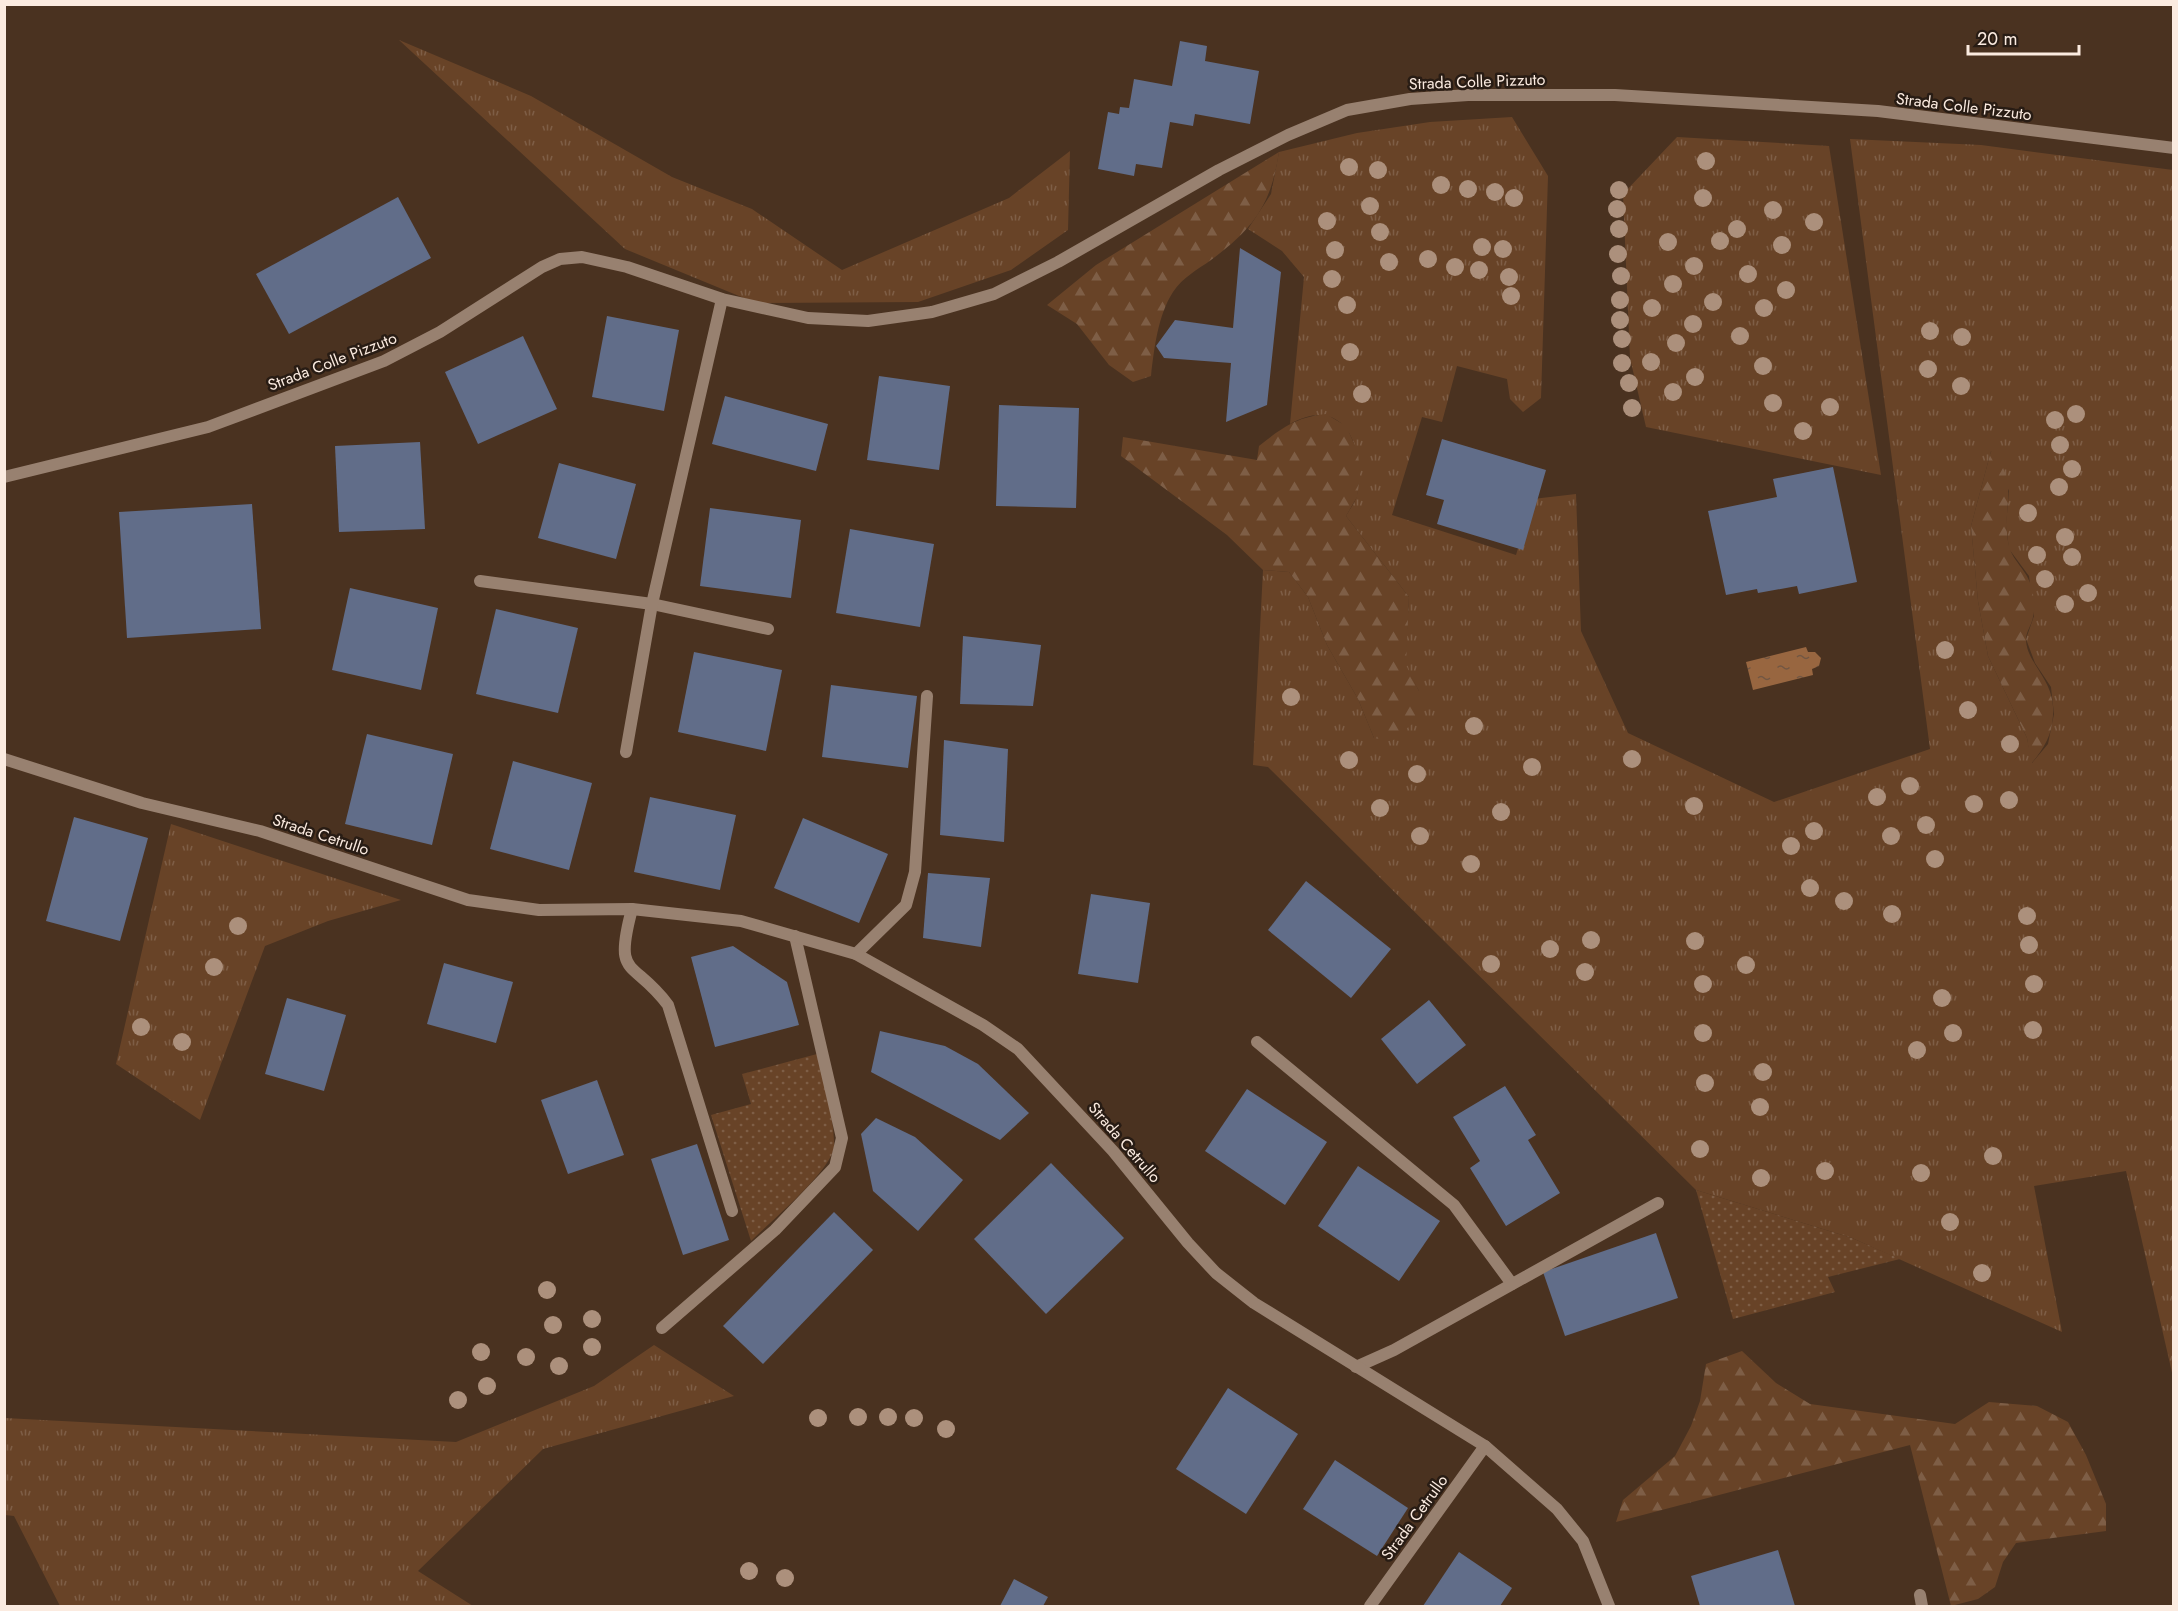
<svg xmlns="http://www.w3.org/2000/svg" width="2178" height="1611" viewBox="0 0 2178 1611" font-family="Jost,sans-serif">
<defs>
<pattern id="grass-tufts" width="24" height="20" patternUnits="userSpaceOnUse" patternTransform="scale(1.5)"><rect width="24" height="20" fill="#684327"/><path d="M3 7l-1-3M5 7V3M7 7l1-3M15 17l-1-3M17 17v-4M19 17l1-3" fill="none" stroke="#7e5e46"/></pattern>
<pattern id="forest-firs" width="22" height="20" patternUnits="userSpaceOnUse" patternTransform="scale(1.5)"><rect width="22" height="20" fill="#684327"/><path d="M5 1l3.5 6h-7zM16 11l3.5 6h-7z" fill="#7e5e46"/></pattern>
<pattern id="garden-dots" width="8" height="8" patternUnits="userSpaceOnUse" patternTransform="scale(1.5)"><rect width="8" height="8" fill="#684327"/><path d="M2 2h.1M6 6h.1" fill="none" stroke="#7e5e46" stroke-width="1.8" stroke-linecap="round"/></pattern>
<pattern id="water-ripples" width="26" height="14" patternUnits="userSpaceOnUse" patternTransform="scale(1.5)"><rect width="26" height="14" fill="#986640"/><path d="M2 4q2-2 4 0t4 0M15 11q2-2 4 0t4 0" fill="none" stroke="#725642"/></pattern>
</defs>
<rect width="100%" height="100%" fill="#4a3220"/>
<g fill="url(#grass-tufts)" fill-rule="evenodd">
<path d="M399,40L531,96L672,177L752,209L842,270L1009,198L1070,151L1068,230L1011,270L918,302L756,303L625,249Z"/>
<path d="M1512,117L1548,176L1541,398L1523,412L1510,399L1507,379L1457,366L1442,422L1422,417L1392,515L1516,555L1533,499L1576,494L1581,631L1628,733L1774,802L1930,749L1850,139L1981,145L2173,170V1377L2126,1171L2034,1186L2062,1332L1852,1238L1696,1190L1268,767L1253,765L1263,570L1289,572L1308,597L1327,645L1358,699L1374,738L1419,691L1405,665L1409,597L1346,516C1349,510 1356,502 1357,495C1366,449 1345,393 1290,424L1304,277L1282,251L1248,229L1271,194L1279,152L1357,133L1430,122ZM1991,451L2009,491L2006,525L2009,549L2029,576L2034,616L2026,639L2035,663L2051,687L2054,714L2048,744L2032,763L2027,738L1988,656L1978,601L1971,526Z"/>
<path d="M1677,137L1829,146L1881,475L1646,427L1630,358L1623,194Z"/>
<path d="M171,824L401,900L328,921L265,946L200,1120L116,1064Z"/>
<path d="M654,1345L734,1396L543,1449L418,1571L473,1606H60L14,1516L5,1515V1418L456,1442L594,1386Z"/>
</g>
<g fill="url(#forest-firs)">
<path d="M1279,152C1271,205 1254,228 1211,260C1197,270 1183,277 1173,292C1158,315 1154,349 1151,376L1133,382L1109,365L1077,324L1047,305L1096,265Z"/>
<path d="M1326,414L1346,426L1358,452L1360,477L1357,497L1346,516L1409,597L1406,665L1419,691L1418,719L1392,741L1374,738L1358,699L1327,645L1308,597L1289,572L1263,570L1227,535L1121,456L1123,437L1257,460L1259,446C1282,428 1296,417 1326,414Z"/>
<path d="M1991,451C2022,484 2000,507 2009,546C2013,563 2030,571 2033,594C2034,601 2035,610 2033,617C2032,624 2026,632 2026,639C2026,664 2056,680 2053,715C2052,736 2044,748 2031,764L2027,738L1988,656L1978,601L1971,526Z"/>
<path d="M1742,1351L1776,1383L1810,1404L1955,1424L1989,1402L2037,1406L2068,1422L2086,1455L2106,1504V1531L2016,1543L2003,1562L1995,1587L1978,1599L1951,1606L1910,1445L1616,1522L1623,1500L1675,1456L1691,1426L1700,1401L1706,1364Z"/>
</g>
<g fill="url(#garden-dots)">
<path d="M817,1054C824,1079 835,1122 834,1147C832,1170 769,1223 751,1241L711,1115L751,1104L742,1074Z"/>
<path d="M1696,1190L1852,1238L1900,1259L1828,1277L1835,1292L1733,1319Z"/>
</g>
<path fill="url(#water-ripples)" d="M1806,647L1808,652H1815L1821,658L1819,666L1812,669L1813,675L1753,690L1746,662Z"/>
<g fill="#616d89">
<path d="M1180,41L1207,46L1205,61L1259,71L1250,124L1195,114L1193,126L1170,122L1162,168L1136,164L1134,176L1098,169L1108,112L1119,114L1120,107L1129,108L1134,79L1172,86Z"/>
<path d="M398,197L431,258L289,334L256,274Z"/>
<path d="M1240,248L1281,272L1267,405L1226,422L1231,363L1164,358L1156,346L1175,320L1233,328Z"/>
<path d="M607,316L679,330L664,411L592,397Z"/>
<path d="M523,336L557,409L478,444L445,372Z"/>
<path d="M879,376L950,386L939,470L867,460Z"/>
<path d="M725,396L828,424L816,471L712,444Z"/>
<path d="M999,405L1079,408L1076,508L996,506Z"/>
<path d="M1442,439L1546,470L1523,550L1437,524L1444,500L1426,495Z"/>
<path d="M420,442L425,529L339,532L335,446Z"/>
<path d="M559,463L636,484L616,559L538,538Z"/>
<path d="M1833,467L1857,582L1799,594L1797,586L1758,593L1757,589L1726,595L1708,511L1777,497L1773,479Z"/>
<path d="M252,504L261,629L127,638L119,512Z"/>
<path d="M710,508L801,520L791,598L700,586Z"/>
<path d="M850,529L934,544L920,627L836,613Z"/>
<path d="M350,588L438,608L421,690L332,670Z"/>
<path d="M496,609L578,628L558,713L476,694Z"/>
<path d="M963,636L1041,645L1033,706L960,704Z"/>
<path d="M694,652L782,670L766,751L678,732Z"/>
<path d="M831,685L917,696L908,768L822,757Z"/>
<path d="M367,734L453,754L432,845L345,824Z"/>
<path d="M944,740L1008,749L1004,842L940,835Z"/>
<path d="M513,761L592,783L569,870L490,849Z"/>
<path d="M650,797L736,815L720,890L634,872Z"/>
<path d="M74,817L148,838L120,941L46,921Z"/>
<path d="M803,818L888,854L859,923L774,888Z"/>
<path d="M928,873L990,878L981,947L923,938Z"/>
<path d="M1306,881L1391,949L1351,998L1268,930Z"/>
<path d="M1091,894L1150,903L1138,983L1078,974Z"/>
<path d="M733,946L787,982L799,1025L715,1047L691,957Z"/>
<path d="M444,963L513,982L496,1043L427,1024Z"/>
<path d="M287,998L346,1015L324,1091L265,1074Z"/>
<path d="M1429,1000L1466,1045L1417,1084L1381,1039Z"/>
<path d="M880,1031L945,1046L978,1064L1029,1113L1000,1140L871,1072Z"/>
<path d="M597,1080L624,1155L568,1174L541,1100Z"/>
<path d="M1505,1086L1536,1135L1528,1140L1560,1193L1506,1226L1470,1168L1480,1161L1453,1117Z"/>
<path d="M1247,1089L1327,1142L1285,1205L1205,1151Z"/>
<path d="M876,1118L915,1137L963,1180L918,1231L873,1191L861,1134Z"/>
<path d="M697,1144L729,1240L683,1255L651,1159Z"/>
<path d="M1051,1163L1124,1238L1046,1314L974,1239Z"/>
<path d="M1358,1166L1440,1221L1399,1281L1318,1226Z"/>
<path d="M834,1212L873,1250L763,1364L723,1326Z"/>
<path d="M1656,1233L1678,1298L1565,1336L1543,1272Z"/>
<path d="M1228,1388L1298,1434L1246,1514L1176,1469Z"/>
<path d="M1335,1460L1408,1508L1377,1556L1303,1509Z"/>
<path d="M1778,1550L1795,1606H1700L1691,1576Z"/>
<path d="M1459,1552L1512,1588L1500,1606H1423Z"/>
<path d="M1014,1579L1048,1597L1043,1606H1000Z"/>
</g>
<g fill="none" stroke-linecap="round" stroke-linejoin="round">
<g stroke="#988170" stroke-width="12">
<path d="M480,581L652,604L768,629"/>
<path d="M626,752L652,604L722,299"/>
<path d="M632,909C613,980 633,958 668,1005L732,1211"/>
<path d="M856,954L906,905L915,872L927,696"/>
<path d="M1257,1042L1454,1205L1512,1284"/>
<path d="M662,1328L775,1230L835,1167L842,1138L795,936"/>
<path d="M1356,1367L1394,1350L1658,1203"/>
<path d="M1920,1595L1922,1606"/>
<path d="M1370,1606L1485,1446"/>
</g>
<g stroke="#988170" stroke-width="12">
<path d="M4,477L208,427L384,361L440,332L542,267L560,259L582,257L627,267L722,299L808,318L868,321L932,312L994,294L1058,262L1219,170L1288,135L1347,110L1410,99L1468,95H1615L1878,111L2174,148"/>
<path d="M4,759L142,803L260,831L468,900L539,910L632,909L741,921L856,954L983,1025L1018,1049L1113,1151L1188,1243L1216,1273L1254,1303L1485,1446L1557,1509L1583,1541L1609,1606"/>
</g>
</g>
<g fill="#ac907c">
<circle cx="1706" cy="161" r="9"/>
<circle cx="1349" cy="167" r="9"/>
<circle cx="1378" cy="170" r="9"/>
<circle cx="1441" cy="185" r="9"/>
<circle cx="1468" cy="189" r="9"/>
<circle cx="1619" cy="190" r="9"/>
<circle cx="1495" cy="192" r="9"/>
<circle cx="1514" cy="198" r="9"/>
<circle cx="1703" cy="198" r="9"/>
<circle cx="1370" cy="206" r="9"/>
<circle cx="1617" cy="209" r="9"/>
<circle cx="1773" cy="210" r="9"/>
<circle cx="1327" cy="221" r="9"/>
<circle cx="1814" cy="222" r="9"/>
<circle cx="1619" cy="229" r="9"/>
<circle cx="1737" cy="229" r="9"/>
<circle cx="1380" cy="232" r="9"/>
<circle cx="1720" cy="241" r="9"/>
<circle cx="1668" cy="242" r="9"/>
<circle cx="1782" cy="245" r="9"/>
<circle cx="1482" cy="247" r="9"/>
<circle cx="1503" cy="249" r="9"/>
<circle cx="1335" cy="250" r="9"/>
<circle cx="1618" cy="254" r="9"/>
<circle cx="1428" cy="259" r="9"/>
<circle cx="1389" cy="262" r="9"/>
<circle cx="1694" cy="266" r="9"/>
<circle cx="1455" cy="267" r="9"/>
<circle cx="1479" cy="270" r="9"/>
<circle cx="1748" cy="274" r="9"/>
<circle cx="1621" cy="276" r="9"/>
<circle cx="1509" cy="277" r="9"/>
<circle cx="1332" cy="279" r="9"/>
<circle cx="1673" cy="284" r="9"/>
<circle cx="1786" cy="290" r="9"/>
<circle cx="1511" cy="296" r="9"/>
<circle cx="1620" cy="300" r="9"/>
<circle cx="1713" cy="302" r="9"/>
<circle cx="1347" cy="305" r="9"/>
<circle cx="1652" cy="308" r="9"/>
<circle cx="1764" cy="308" r="9"/>
<circle cx="1620" cy="320" r="9"/>
<circle cx="1693" cy="324" r="9"/>
<circle cx="1930" cy="331" r="9"/>
<circle cx="1740" cy="336" r="9"/>
<circle cx="1962" cy="337" r="9"/>
<circle cx="1622" cy="339" r="9"/>
<circle cx="1676" cy="343" r="9"/>
<circle cx="1350" cy="352" r="9"/>
<circle cx="1651" cy="362" r="9"/>
<circle cx="1622" cy="363" r="9"/>
<circle cx="1763" cy="366" r="9"/>
<circle cx="1928" cy="369" r="9"/>
<circle cx="1695" cy="377" r="9"/>
<circle cx="1629" cy="383" r="9"/>
<circle cx="1961" cy="386" r="9"/>
<circle cx="1673" cy="392" r="9"/>
<circle cx="1362" cy="394" r="9"/>
<circle cx="1773" cy="403" r="9"/>
<circle cx="1830" cy="407" r="9"/>
<circle cx="1632" cy="408" r="9"/>
<circle cx="2076" cy="414" r="9"/>
<circle cx="2055" cy="420" r="9"/>
<circle cx="1803" cy="431" r="9"/>
<circle cx="2060" cy="445" r="9"/>
<circle cx="2072" cy="469" r="9"/>
<circle cx="2059" cy="487" r="9"/>
<circle cx="2028" cy="513" r="9"/>
<circle cx="2065" cy="537" r="9"/>
<circle cx="2037" cy="555" r="9"/>
<circle cx="2072" cy="557" r="9"/>
<circle cx="2045" cy="579" r="9"/>
<circle cx="2088" cy="593" r="9"/>
<circle cx="2065" cy="604" r="9"/>
<circle cx="1945" cy="650" r="9"/>
<circle cx="1291" cy="697" r="9"/>
<circle cx="1968" cy="710" r="9"/>
<circle cx="1474" cy="726" r="9"/>
<circle cx="2010" cy="744" r="9"/>
<circle cx="1632" cy="759" r="9"/>
<circle cx="1349" cy="760" r="9"/>
<circle cx="1532" cy="767" r="9"/>
<circle cx="1417" cy="774" r="9"/>
<circle cx="1910" cy="786" r="9"/>
<circle cx="1877" cy="797" r="9"/>
<circle cx="2009" cy="800" r="9"/>
<circle cx="1974" cy="804" r="9"/>
<circle cx="1694" cy="806" r="9"/>
<circle cx="1380" cy="808" r="9"/>
<circle cx="1501" cy="812" r="9"/>
<circle cx="1926" cy="825" r="9"/>
<circle cx="1814" cy="831" r="9"/>
<circle cx="1420" cy="836" r="9"/>
<circle cx="1891" cy="836" r="9"/>
<circle cx="1791" cy="846" r="9"/>
<circle cx="1935" cy="859" r="9"/>
<circle cx="1471" cy="864" r="9"/>
<circle cx="1810" cy="888" r="9"/>
<circle cx="1844" cy="901" r="9"/>
<circle cx="1892" cy="914" r="9"/>
<circle cx="2027" cy="916" r="9"/>
<circle cx="238" cy="926" r="9"/>
<circle cx="1591" cy="940" r="9"/>
<circle cx="1695" cy="941" r="9"/>
<circle cx="2029" cy="945" r="9"/>
<circle cx="1550" cy="949" r="9"/>
<circle cx="1491" cy="964" r="9"/>
<circle cx="1746" cy="965" r="9"/>
<circle cx="214" cy="967" r="9"/>
<circle cx="1585" cy="972" r="9"/>
<circle cx="1703" cy="984" r="9"/>
<circle cx="2034" cy="984" r="9"/>
<circle cx="1942" cy="998" r="9"/>
<circle cx="141" cy="1027" r="9"/>
<circle cx="2033" cy="1030" r="9"/>
<circle cx="1703" cy="1033" r="9"/>
<circle cx="1953" cy="1033" r="9"/>
<circle cx="182" cy="1042" r="9"/>
<circle cx="1917" cy="1050" r="9"/>
<circle cx="1763" cy="1072" r="9"/>
<circle cx="1705" cy="1083" r="9"/>
<circle cx="1760" cy="1107" r="9"/>
<circle cx="1700" cy="1149" r="9"/>
<circle cx="1993" cy="1156" r="9"/>
<circle cx="1825" cy="1171" r="9"/>
<circle cx="1921" cy="1173" r="9"/>
<circle cx="1761" cy="1178" r="9"/>
<circle cx="1950" cy="1222" r="9"/>
<circle cx="1982" cy="1273" r="9"/>
<circle cx="547" cy="1290" r="9"/>
<circle cx="592" cy="1319" r="9"/>
<circle cx="553" cy="1325" r="9"/>
<circle cx="592" cy="1347" r="9"/>
<circle cx="481" cy="1352" r="9"/>
<circle cx="526" cy="1357" r="9"/>
<circle cx="559" cy="1366" r="9"/>
<circle cx="487" cy="1386" r="9"/>
<circle cx="458" cy="1400" r="9"/>
<circle cx="858" cy="1417" r="9"/>
<circle cx="888" cy="1417" r="9"/>
<circle cx="818" cy="1418" r="9"/>
<circle cx="914" cy="1418" r="9"/>
<circle cx="946" cy="1429" r="9"/>
<circle cx="749" cy="1571" r="9"/>
<circle cx="785" cy="1578" r="9"/>
</g>
<g text-anchor="middle" stroke-width="5" stroke-linejoin="round" paint-order="stroke">
<g font-size="16" fill="#fbebe0" stroke="#281c14">
<text transform="translate(1477 81) rotate(-2)" y="6">Strada Colle Pizzuto</text>
<text transform="translate(1964 106) rotate(7)" y="6">Strada Colle Pizzuto</text>
<text transform="translate(332 361) rotate(-21)" y="6">Strada Colle Pizzuto</text>
<text transform="translate(321 834) rotate(18)" y="6">Strada Cetrullo</text>
<text transform="translate(1125 1142) rotate(49)" y="6">Strada Cetrullo</text>
<text transform="translate(1414 1517) rotate(-54)" y="6">Strada Cetrullo</text>
</g>
</g>
<rect width="2178" height="1611" fill="none" stroke="#fbebe0" stroke-width="12"/>
<path d="M1968 45v9h111v-9" fill="none" stroke="#fbebe0" stroke-width="3"/>
<text x="1977" y="45" font-size="18" fill="#fbebe0" stroke="#281c14" stroke-width="4.5" paint-order="stroke">20 m</text>
</svg>
